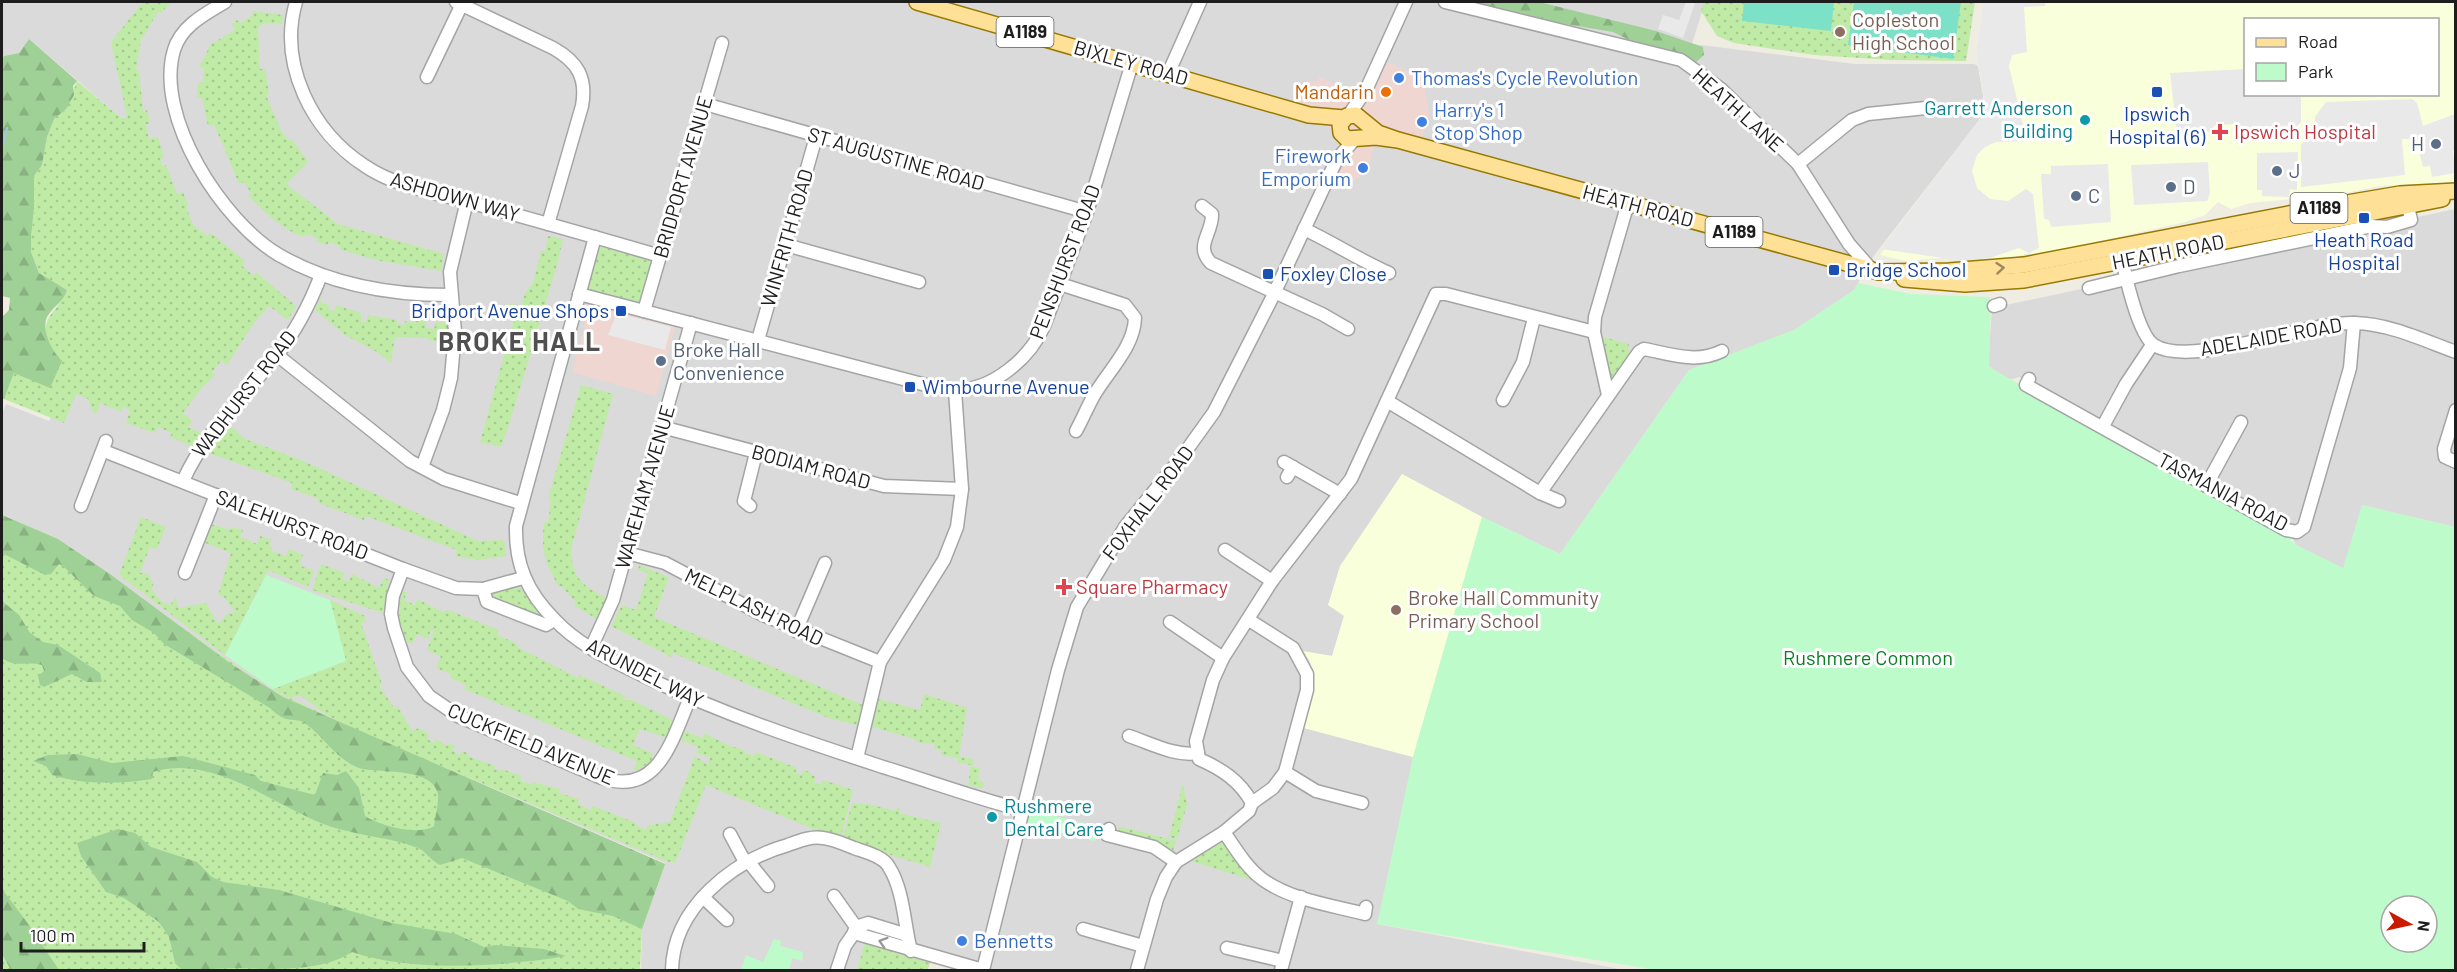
<svg xmlns="http://www.w3.org/2000/svg" width="2457" height="972" viewBox="0 0 2457 972" font-family="Barlow,sans-serif">
<defs>
<pattern id="grass-dots" width="8" height="8" patternUnits="userSpaceOnUse" patternTransform="scale(1.5)"><rect width="8" height="8" fill="#bfeba6"/><path d="M2 2h.1M6 6h.1" fill="none" stroke="#a4c98e" stroke-width="1.8" stroke-linecap="round"/></pattern>
<pattern id="forest-firs" width="22" height="20" patternUnits="userSpaceOnUse" patternTransform="scale(1.5)"><rect width="22" height="20" fill="#9fd095"/><path d="M5 1l3.5 6h-7zM16 11l3.5 6h-7z" fill="#88b280"/></pattern>
</defs>
<rect width="100%" height="100%" fill="#efece2"/>
<g fill="#dbdada">
<path d="M2,2H1705L1692,44L1855,64H1974L1978,66L1986,111L1875,254L1854,290L1795,330L1689,370L1560,554L1482,517L1402,474L1344,616L1332,656L1304,652L1312,669L1314,679L1304,728L1413,757L1390,881L1377,924L1625,970H983L936,958L930,963L928,970H641L642,929L665,863L283,697L231,664L110,574L58,539L2,515V413L6,404L49,421L77,365L127,117L121,118L29,39L19,53L4,56L2,60Z"/>
<path d="M2455,209V527L2362,505L2344,569L2296,545L2286,527L2101,420L2019,377L2009,380L1988,366L1992,308Z"/>
</g>
<g fill="#f0d6d1">
<path d="M1381,59L1423,79L1429,114L1420,145L1376,137L1367,173L1347,184L1329,175L1347,139L1309,115L1297,111L1308,80L1316,82L1320,77L1362,99Z"/>
<path d="M590,305L675,327L656,396L572,372Z"/>
</g>
<g fill="#faffdb" fill-rule="evenodd">
<path d="M1983,2H2455V182L2380,186L2335,195L2250,203L2231,209L2218,202L2205,215L2185,222L2033,256L2029,253L2009,259L1979,261L1942,258L1906,261L1880,255L1900,226L1989,131L1976,53ZM2246,20H2438V94H2246Z"/>
<path d="M1402,474L1482,517L1413,757L1304,728L1314,679L1310,661L1303,651L1332,656L1344,616L1328,605L1340,566Z"/>
</g>
<g fill="url(#grass-dots)">
<path d="M143,2H171L161,13L158,12L141,40L136,70L139,71L143,111L147,110L150,123L146,125L149,139L158,137L164,157L160,159L163,167L166,165L177,194L183,192L188,205L186,207L194,226L208,236L211,233L245,261L242,266L254,276L256,272L296,306L288,320L269,306L253,324L227,365L221,361L212,372L215,375L203,386L183,413L192,421L188,427L201,433L192,446L170,437L172,433L158,427L155,433L126,423L130,410L123,407L121,412L100,403L96,414L93,412L88,399L76,394L64,423L4,399L14,373L55,355C34,317 54,319 67,290L39,273L31,252V237L34,208V176L42,165L47,137L54,119L66,109L77,81L121,118L127,117L111,42Z"/>
<path d="M1704,2H1975L1966,61L1891,60L1814,55L1734,43L1717,36L1701,11Z"/>
<path d="M252,11L283,15L282,24L264,23L258,28L260,69H265L269,94L266,95L281,130L289,141L292,139L308,162L286,184L338,224L444,254L441,271L376,260L339,249L340,246L329,242L327,245L316,241L317,238L306,234L303,237C282,229 264,212 248,196L251,193L244,182L239,184L214,124L208,126L202,98H197L198,83L203,82L204,68L199,67L211,44L235,30L232,24L237,20L240,23L253,15Z"/>
<path d="M548,236L563,239L557,265L509,425L501,447L480,442L515,316L506,314L509,303L521,306L525,293L533,283L541,251H545Z"/>
<path d="M602,247L648,258L651,270L641,301L637,304L590,291L586,286L597,249Z"/>
<path d="M321,298L322,303L329,305V310L335,311L336,306H339L361,313V322H366L368,315L397,320L396,324L404,325L405,321L411,322L412,318L426,320V328L434,329L436,322L444,323L445,318L449,328V346L425,338L395,337L391,363L377,352L345,335L315,310Z"/>
<path d="M1603,337L1629,344L1628,349L1632,356L1613,379L1610,378Z"/>
<path d="M581,385L613,394L571,550C573,581 583,585 608,599L598,620L574,605L576,602L561,586L559,587C544,560 541,552 544,522L548,523L551,499L548,498Z"/>
<path d="M224,420L245,439L301,460L478,541L504,540L506,556L478,560L455,556L457,550L366,516L364,520L318,503L319,499L291,489L292,483L203,451Z"/>
<path d="M2,515L58,539L266,687L361,732L325,714L300,695L291,698L273,689L346,661L330,600L365,616V622L361,623L382,684L379,686L395,709L398,707L412,731L419,728L429,734L427,739L433,743L435,739L448,746L449,743L455,746L453,751L460,755L462,751L468,753V756L495,766L494,769L501,771L502,769L521,776L520,780L532,785L533,782L560,789L559,793L579,799L578,804L591,810L593,806L636,823L635,825L646,830L649,825L670,822L695,756L708,765L710,758L696,753L698,747L681,740L685,731L702,738L704,733L730,746L744,750V752L754,756L756,752L797,768L795,773L801,775L803,770L810,772V774L816,777L814,782L821,785L823,780L853,790L840,840L706,785L675,863L666,861L418,756L665,864L642,929L640,970H2Z"/>
<path d="M141,517L166,527L157,549L150,547L140,573H147L153,583L152,590L162,602L170,605L176,597L178,608L206,603L218,624L229,612L232,614L235,612L224,597L218,595L231,553L203,542L210,524L230,530L231,527L243,530L240,537L257,544L260,536L271,540L269,546L272,547L271,551L286,556L289,549L303,555L299,565L314,571L308,587L268,570L225,655L169,613L173,610L168,612L119,575Z"/>
<path d="M321,564L344,573L342,579L349,581L352,574L379,588L384,578L389,580L383,613L312,590Z"/>
<path d="M639,565L669,577L654,617L863,705L858,725L831,719L673,653L671,657L611,626L622,605L636,610L648,573L638,570Z"/>
<path d="M514,587L521,589L544,619L488,598L486,593Z"/>
<path d="M401,592H407L404,600L415,605L417,599L443,612L448,610L499,630L497,635L518,644L517,647L578,678L580,675L625,696L624,700H632L674,721L667,738L640,729L633,745L653,754L651,762L636,771L634,770L637,761L464,689L466,685L450,678L451,674L436,668L441,657L427,650L434,631L431,630L428,639L417,634L412,644L405,640L399,619Z"/>
<path d="M924,694L967,708L959,756L974,760L973,767L980,768L978,780L984,782L983,788L968,785L971,765L958,763V758L941,755L942,750L934,749L935,744L915,742V739L872,727L878,699L920,710Z"/>
<path d="M1183,783L1187,805L1177,839L1169,837Z"/>
<path d="M852,803L868,804L896,811L897,807L900,808L899,813L941,823L930,867L842,840Z"/>
<path d="M1118,826L1176,841L1173,851L1120,833Z"/>
<path d="M1216,843H1227L1255,881L1191,861Z"/>
<path d="M865,943L930,963L927,970H857Z"/>
</g>
<g fill="url(#forest-firs)">
<path d="M1457,2H1539L1656,31L1703,47L1704,55L1694,64L1643,47L1613,32L1506,14Z"/>
<path d="M29,39L77,81L73,86L74,95L66,109L54,119L47,137L42,165L34,176V208L31,237V252L39,273L67,290C63,303 53,306 47,317C41,330 52,352 62,361L50,388L14,373L4,399L2,398V317L9,310L10,298L2,296V60L4,56L19,53Z"/>
<path d="M2,515L58,539L110,574L231,664L283,697L665,864L642,929L613,916L578,909L568,901L462,858L440,865C431,861 426,851 418,848C390,837 358,836 329,826C276,807 213,753 153,772L152,779C120,784 83,785 52,775L46,766L33,761L48,755L77,754L112,763L183,756L255,775L261,781L315,795L323,773L337,775L346,771L359,788L365,816C381,826 418,836 434,826C435,817 439,803 438,794C432,766 378,774 359,768C337,760 324,737 306,724C294,715 289,727 270,708L164,644L154,633L132,620L120,606L94,596L63,566L59,564L51,574L45,575L2,553Z"/>
<path d="M2,601L19,615L30,633L43,642L58,645L100,673L102,682H87L72,674L44,687L40,685L38,676L44,671L42,665C27,661 15,668 2,658Z"/>
<path d="M118,829L135,833L151,847L197,862L212,877L223,882L279,890L392,923L456,934L484,947L496,945L544,949L566,956C502,967 409,972 352,952C322,972 274,969 237,968C219,968 200,971 182,970L175,963L169,937L159,922L124,898L106,892L81,856L77,843Z"/>
<path d="M2,889L29,925L59,970H11L2,954Z"/>
</g>
<g fill="#bdfbca" fill-rule="evenodd">
<path d="M1858,283L1911,294L1989,297L1991,300L1989,367L2286,536L2296,545L2343,568L2362,505L2455,527V970H1657L1377,924L1413,757L1482,517L1560,554L1689,370L1794,330L1854,290ZM2391,906H2427V942H2391Z"/>
<path d="M266,575L330,600L346,661L273,689L225,655Z"/>
<path d="M1030,810L1100,827L1097,839L1094,841L1026,824Z"/>
<path d="M774,939L781,941L780,946L803,952L802,961L792,958L789,970H741L746,955L763,962Z"/>
</g>
<g fill="#7de1c8">
<path d="M1744,2H1834L1831,31L1742,21Z"/>
<path d="M1854,2H1961L1953,59L1848,45Z"/>
</g>
<g fill="#e9e9e9">
<path d="M1686,2L1695,3L1683,38L1658,29L1663,15L1679,20Z"/>
<path d="M1983,2H2045V6L2024,7L2027,52L2012,55L2009,66L2027,141L1996,142L1985,147L1977,155L1972,171L1977,188L1990,199L2008,201L2026,189L2033,194L2039,248L2029,253L2019,248L1990,258L1963,261L1881,249L1986,111L1976,53Z"/>
<path d="M2245,69L2246,94L2301,95V122L2296,127L2242,131L2238,124L2215,125L2209,132L2177,133L2170,73Z"/>
<path d="M2412,99L2417,103L2423,126L2455,114V150L2453,151L2455,173L2432,177L2430,166L2423,167L2416,139H2402L2405,175L2301,187V145L2315,129V117L2326,102Z"/>
<path d="M2298,152L2297,190L2290,189L2289,197L2262,196V190H2257V153Z"/>
<path d="M2208,162L2210,193L2207,201L2134,205L2131,165Z"/>
<path d="M2108,164L2111,222L2051,227L2049,220L2044,219L2041,174H2051V166Z"/>
<path d="M617,313L671,327L665,350L608,335Z"/>
</g>
<g fill="none" stroke-linecap="round" stroke-linejoin="round">
<path stroke="#a1c8de" stroke-width="2" d="M2,151L7,128"/>
<g stroke="#a4a4a4" stroke-width="15">
<g id="minor">
<path d="M225,2C205,14 181,26 174,50C154,117 223,222 279,255C331,285 390,295 450,295"/>
<path d="M296,2C278,64 312,132 365,166C396,187 437,193 472,203C535,220 598,238 660,256"/>
<path d="M456,2L553,48C578,62 587,78 582,106L548,224"/>
<path d="M1445,2L1681,60L1721,89L1798,164L1849,244L1872,270"/>
<path d="M1168,74L1200,2"/>
<path d="M427,77L462,4"/>
<path d="M705,104L1087,212"/>
<path d="M1348,116L1366,90L1406,2"/>
<path d="M1798,164L1852,120L1868,114L1926,108"/>
<path d="M1202,206L1212,214C1213,233 1194,246 1211,263L1322,314L1348,329"/>
<path d="M1304,229C1334,243 1359,260 1389,273"/>
<path d="M595,237L516,526C515,564 527,592 554,619C580,647 616,662 650,679C725,715 804,741 883,767C929,781 975,798 1022,810"/>
<path d="M786,245L919,282"/>
<path d="M2121,252C2124,271 2138,335 2154,345C2191,369 2307,321 2355,323C2390,324 2423,340 2456,352"/>
<path d="M1060,284L1125,305L1135,318C1134,348 1107,372 1093,397C1087,408 1082,420 1076,431"/>
<path d="M2089,288L2179,266L2372,226L2387,227L2411,220L2408,206"/>
<path d="M579,294L926,385C935,387 945,390 954,390C992,391 1030,358 1044,326L1087,212L1132,63"/>
<path d="M1994,306L2000,304"/>
<path d="M644,311L722,43"/>
<path d="M758,340L816,137"/>
<path d="M277,355L410,461L444,479L520,503"/>
<path d="M2029,379L2026,385L2286,530L2297,532L2304,527L2350,368L2354,323"/>
<path d="M1608,395L1594,332L1595,317L1628,203"/>
<path d="M1503,400L1523,362L1534,318"/>
<path d="M1387,401L1540,493L1559,501"/>
<path d="M2456,410L2444,449L2445,457L2456,462"/>
<path d="M2103,426L2126,384L2152,345"/>
<path d="M662,427L884,486L962,489"/>
<path d="M104,451L403,569L456,588L483,589L487,602L546,625L554,620"/>
<path d="M1284,462L1340,494"/>
<path d="M422,467L443,410L451,378L455,332L450,272L467,201"/>
<path d="M1287,477L1293,467"/>
<path d="M183,481C205,432 244,397 276,356C296,331 310,304 321,275"/>
<path d="M2206,486L2241,422"/>
<path d="M1540,493L1639,352L1644,349C1671,354 1696,364 1722,351"/>
<path d="M81,506L106,441"/>
<path d="M750,506L744,501L756,453"/>
<path d="M1225,550L1272,581"/>
<path d="M627,553L665,563L763,615L880,662"/>
<path d="M403,569L393,596L391,614L394,628L407,667L429,696L458,716L602,778C659,797 672,739 690,698"/>
<path d="M185,573L216,495"/>
<path d="M483,589L523,578"/>
<path d="M1170,622L1223,658"/>
<path d="M796,631L825,563"/>
<path d="M591,648L613,600L691,323"/>
<path d="M1129,736C1150,743 1176,757 1198,753"/>
<path d="M857,758L880,662L944,560L957,527L962,489L955,391"/>
<path d="M1285,772L1316,791L1362,803"/>
<path d="M1252,803C1240,781 1222,769 1199,759L1196,741L1213,680L1223,658L1272,581L1351,479L1436,294H1446L1594,332"/>
<path d="M1109,829L1107,835L1154,847L1176,862"/>
<path d="M1224,832C1235,848 1246,867 1262,879C1291,900 1331,905 1365,914L1366,907"/>
<path d="M730,834L745,862"/>
<path d="M748,861L768,886"/>
<path d="M834,896L856,927L854,932"/>
<path d="M703,897L727,920"/>
<path d="M856,927L868,923L907,935"/>
<path d="M1083,929L1143,946"/>
<path d="M854,933L983,970"/>
<path d="M1227,948L1283,961"/>
<path d="M672,970C673,908 732,861 788,845C799,841 811,836 823,838C833,839 844,844 854,848C865,852 883,856 889,867C904,891 904,924 911,951"/>
<path d="M837,970L845,946L854,933"/>
<path d="M983,970L1058,670L1077,607L1125,527L1181,458L1214,412L1272,298L1337,159L1355,139"/>
<path d="M1137,970L1157,899L1166,877L1176,862L1224,832L1249,811L1252,803L1273,788L1285,772L1307,690V674L1293,648L1249,620"/>
<path d="M1281,970L1301,897"/>
</g>
</g>
<g stroke="#967900" stroke-width="18">
<g id="major">
<path d="M917,2L1309,115L1344,118"/>
<path d="M1398,140L1376,137L1347,139L1341,133L1340,124L1347,116L1356,115L1378,133L1398,140L1879,272L1949,271L2024,265L2335,205L2400,194L2456,191"/>
<path d="M1904,279L1965,284L2024,280L2442,199"/>
</g>
</g>
<use href="#minor" stroke="#fff" stroke-width="12"/>
<use href="#major" stroke="#ffe097" stroke-width="15"/>
</g>
<defs><path id="oneway-chevron" d="M-2-3.5L2.5 0L-2 3.5" fill="none" stroke-width="1.6" stroke-linecap="round" stroke-linejoin="round" transform="scale(1.5)"/></defs>
<use stroke="#998860" href="#oneway-chevron" transform="translate(2000 268) rotate(-5)"/>
<use stroke="#999" href="#oneway-chevron" transform="translate(883 942) rotate(-163)"/>
<g fill="#8d6e63" stroke="#fff" stroke-width="2">
<circle cx="1840" cy="32" r="6"/>
<circle cx="1396" cy="610" r="6"/>
</g>
<g fill="#3f7fe0" stroke="#fff" stroke-width="2">
<circle cx="1399" cy="78" r="6"/>
<circle cx="1422" cy="122" r="6"/>
<circle cx="1363" cy="168" r="6"/>
<circle cx="962" cy="941" r="6"/>
</g>
<circle fill="#e8710a" stroke="#fff" stroke-width="2" cx="1386" cy="92" r="6"/>
<g fill="#1a4fb4" stroke="#fff" stroke-width="2">
<rect x="2151" y="86" width="12" height="12" rx="3"/>
<rect x="2358" y="212" width="12" height="12" rx="3"/>
<rect x="1828" y="264" width="12" height="12" rx="3"/>
<rect x="1262" y="268" width="12" height="12" rx="3"/>
<rect x="615" y="305" width="12" height="12" rx="3"/>
<rect x="904" y="381" width="12" height="12" rx="3"/>
</g>
<g fill="#0f9aa8" stroke="#fff" stroke-width="2">
<circle cx="2085" cy="120" r="6"/>
<circle cx="992" cy="817" r="6"/>
</g>
<g fill="#e0444e" stroke="#fff" stroke-width="2">
<path d="M2217 123h6v6h6v6h-6v6h-6v-6h-6v-6h6z"/>
<path d="M1061 578h6v6h6v6h-6v6h-6v-6h-6v-6h6z"/>
</g>
<g fill="#5c6f8a" stroke="#fff" stroke-width="2">
<circle cx="2436" cy="144" r="6"/>
<circle cx="2277" cy="171" r="6"/>
<circle cx="2171" cy="187" r="6"/>
<circle cx="2076" cy="196" r="6"/>
<circle cx="661" cy="361" r="6"/>
</g>
<g text-anchor="middle" stroke-width="6" stroke-linejoin="round" paint-order="stroke">
<g fill="#fff" stroke="#616161" stroke-width="1.5">
<rect x="996.5" y="17" width="57" height="30" rx="4.5"/>
<rect x="2290.5" y="193" width="57" height="30" rx="4.5"/>
<rect x="1705.5" y="217" width="57" height="30" rx="4.5"/>
</g>
<g font-size="18" font-weight="bold" fill="#1d1d1d">
<text x="1025" y="38">A1189</text>
<text x="2319" y="214">A1189</text>
<text x="1734" y="238">A1189</text>
</g>
<g font-size="20" fill="#785e54" stroke="#fff" text-anchor="start">
<text x="1852" y="27">Copleston<tspan x="1852" dy="23">High School</tspan></text>
<text x="1408" y="605">Broke Hall Community<tspan x="1408" dy="23">Primary School</tspan></text>
</g>
<g font-size="20" fill="#1d1d1d" stroke="#fff">
<text transform="translate(1131 63) rotate(16)" y="7">BIXLEY ROAD</text>
<text transform="translate(1738 110) rotate(42)" y="7">HEATH LANE</text>
<text transform="translate(896 159) rotate(16)" y="7">ST AUGUSTINE ROAD</text>
<text transform="translate(683 177) rotate(-74)" y="7">BRIDPORT AVENUE</text>
<text transform="translate(455 197) rotate(16)" y="7">ASHDOWN WAY</text>
<text transform="translate(1638 206) rotate(15)" y="7">HEATH ROAD</text>
<text transform="translate(787 238) rotate(-74)" y="7">WINFRITH ROAD</text>
<text transform="translate(2168 252) rotate(-11)" y="7">HEATH ROAD</text>
<text transform="translate(1065 262) rotate(-69)" y="7">PENSHURST ROAD</text>
<text transform="translate(2271 337) rotate(-10)" y="7">ADELAIDE ROAD</text>
<text transform="translate(244 394) rotate(-52)" y="7">WADHURST ROAD</text>
<text transform="translate(811 467) rotate(15)" y="7">BODIAM ROAD</text>
<text transform="translate(645 487) rotate(-74)" y="7">WAREHAM AVENUE</text>
<text transform="translate(2223 492) rotate(28)" y="7">TASMANIA ROAD</text>
<text transform="translate(1148 503) rotate(-53)" y="7">FOXHALL ROAD</text>
<text transform="translate(292 525) rotate(21)" y="7">SALEHURST ROAD</text>
<text transform="translate(754 607) rotate(26)" y="7">MELPLASH ROAD</text>
<text transform="translate(645 673) rotate(27)" y="7">ARUNDEL WAY</text>
<text transform="translate(531 744) rotate(23)" y="7">CUCKFIELD AVENUE</text>
</g>
<g font-size="20" fill="#366cbe" stroke="#fff" text-anchor="start">
<text x="1411" y="85">Thomas's Cycle Revolution</text>
<text x="1434" y="117">Harry's 1<tspan x="1434" dy="23">Stop Shop</tspan></text>
<text x="1351" y="163" text-anchor="end">Firework<tspan x="1351" dy="23">Emporium</tspan></text>
<text x="974" y="948">Bennetts</text>
</g>
<g font-size="20" fill="#c56008" stroke="#fff" text-anchor="end">
<text x="1374" y="99">Mandarin</text>
</g>
<g font-size="20" fill="#0d838f" stroke="#fff" text-anchor="end">
<text x="2073" y="115">Garrett Anderson<tspan x="2073" dy="23">Building</tspan></text>
<text x="1004" y="813" text-anchor="start">Rushmere<tspan x="1004" dy="23">Dental Care</tspan></text>
</g>
<g font-size="20" fill="#164399" stroke="#fff" text-anchor="start">
<text x="2157" y="121" text-anchor="middle">Ipswich<tspan x="2157" dy="23">Hospital (6)</tspan></text>
<text x="2364" y="247" text-anchor="middle">Heath Road<tspan x="2364" dy="23">Hospital</tspan></text>
<text x="1846" y="277">Bridge School</text>
<text x="1280" y="281">Foxley Close</text>
<text x="609" y="318" text-anchor="end">Bridport Avenue Shops</text>
<text x="922" y="394">Wimbourne Avenue</text>
</g>
<g font-size="20" fill="#be3a42" stroke="#fff" text-anchor="start">
<text x="2234" y="139">Ipswich Hospital</text>
<text x="1076" y="594">Square Pharmacy</text>
</g>
<g font-size="20" fill="#4e5e75" stroke="#fff" text-anchor="start">
<text x="2424" y="151" text-anchor="end">H</text>
<text x="2289" y="178">J</text>
<text x="2183" y="194">D</text>
<text x="2088" y="203">C</text>
<text x="673" y="357">Broke Hall<tspan x="673" dy="23">Convenience</tspan></text>
</g>
<g font-size="20" fill="#087e22" stroke="#fff">
<text x="1868" y="665">Rushmere Common</text>
</g>
<g font-size="26" font-weight="bold" letter-spacing="1.5" fill="#505050" stroke="#fff">
<text x="520" y="351">BROKE HALL</text>
</g>
</g>
<rect width="2457" height="972" fill="none" stroke="#1d1d1d" stroke-width="6"/>
<rect x="2244" y="18" width="195" height="78" fill="#ffffff" stroke="#a5a5a5" stroke-width="1.5"/>
<rect x="2256" y="38" width="30" height="9" fill="#ffe097" stroke="#a5a5a5" stroke-width="1.5"/>
<text x="2298" y="48" font-size="18" fill="#1d1d1d">Road</text>
<rect x="2256" y="63" width="30" height="18" fill="#bdfbca" stroke="#a5a5a5" stroke-width="1.5"/>
<text x="2298" y="78" font-size="18" fill="#1d1d1d">Park</text>
<g transform="translate(2409 924) rotate(98)"><circle r="28" fill="#ffffff" stroke="#a5a5a5" stroke-width="1.5"/>
<path d="M0-4.5L10 22L0 15L-10 22Z" fill="#ca1b00"/>
<text y="-9" font-size="16" font-weight="bold" text-anchor="middle" fill="#1d1d1d">N</text>
</g>
<path d="M21 942v9h123v-9" fill="none" stroke="#1d1d1d" stroke-width="3"/>
<text x="30" y="942" font-size="18" fill="#1d1d1d" stroke="#ffffff" stroke-width="4.5" paint-order="stroke">100 m</text>
</svg>
